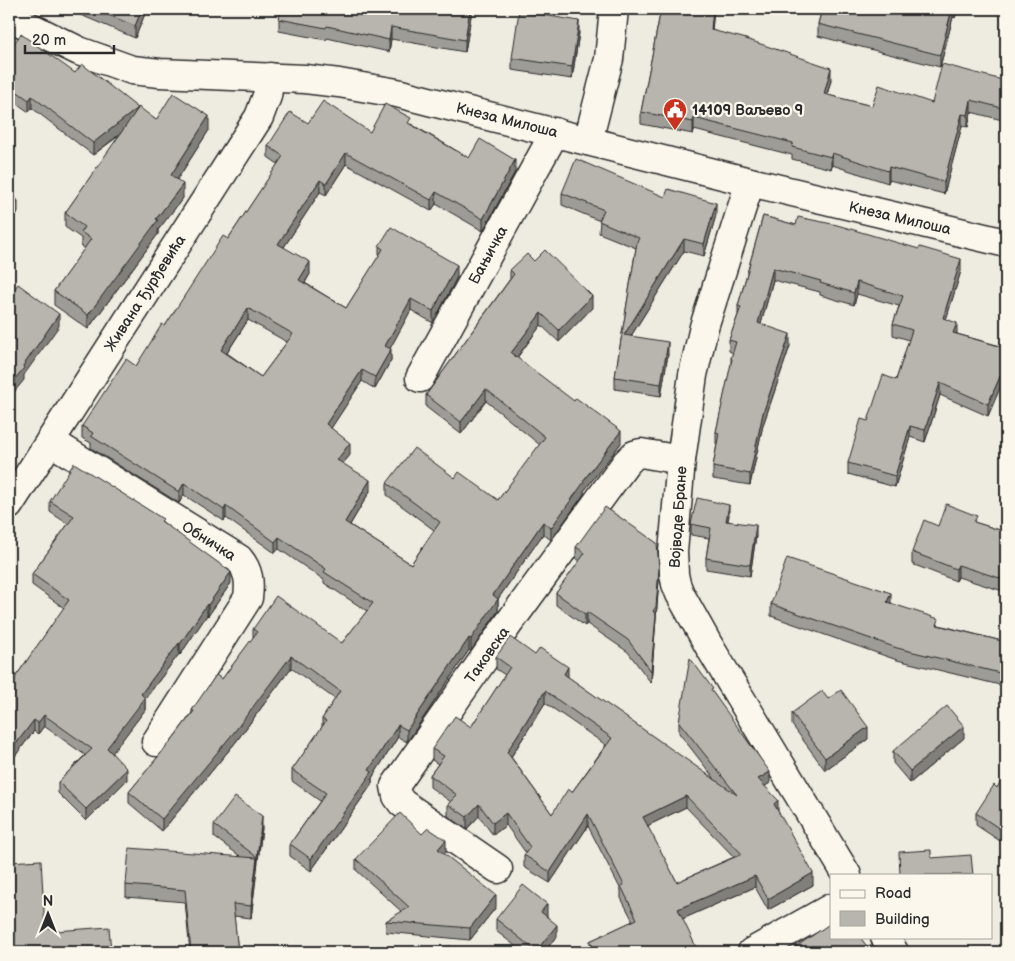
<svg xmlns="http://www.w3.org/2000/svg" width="1015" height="961" viewBox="0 0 1015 961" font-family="'Balsamiq Sans',sans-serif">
<rect width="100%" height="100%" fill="#eeebe0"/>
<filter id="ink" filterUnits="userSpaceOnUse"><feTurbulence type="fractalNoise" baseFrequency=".02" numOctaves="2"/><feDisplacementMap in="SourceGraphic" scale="10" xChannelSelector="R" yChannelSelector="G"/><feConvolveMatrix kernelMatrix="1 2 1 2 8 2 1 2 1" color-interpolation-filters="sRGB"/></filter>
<g filter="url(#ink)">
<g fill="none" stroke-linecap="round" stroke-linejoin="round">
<g stroke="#2b2b2b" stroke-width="31">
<g id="minor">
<path d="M9,16L18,21L79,51L132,70L160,73L305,79L339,83L397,93L750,182L1006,243"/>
<path d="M588,141L609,59L614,9"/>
<path d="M750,182L704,327L693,375L681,460L673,552L674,574L676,584L680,594L709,646L847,875"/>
<path d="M420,378L555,132"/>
<path d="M50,441L239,559C249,571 250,582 248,598L156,742"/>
<path d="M9,505L259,117L267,96L270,77"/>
<path d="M498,869L402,803L397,796L395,786L509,623L626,463L634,455L641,453L681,460"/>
<path d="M885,937L894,952"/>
<path d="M752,952L831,908"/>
</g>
</g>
<use href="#minor" stroke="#fbf7ec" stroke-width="28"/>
</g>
<g fill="#9e9c96" stroke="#2b2b2b" fill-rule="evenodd">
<path d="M69,9H147L135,38L69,10Z"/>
<path d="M471,9V16L465,52L391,39L389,52L327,38L326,40L279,31V19Z"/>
<path d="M659,9H714L712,30L831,80L827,95L872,106L932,103L1006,81V121L971,112L968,127L962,126L944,194L889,180L888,183L832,165L831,169L792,159V155L694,130L693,134L641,124V112L660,14H659Z"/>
<path d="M822,9H958L955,18L953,17L940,67L818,36V24Z"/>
<path d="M579,33L572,79L512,70V58Z"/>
<path d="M9,50L75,73L138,108L156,120L209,130L177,180L183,198L158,230V234L88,329L54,305V291L85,248L81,246V238L65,227V213L120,135L93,155L32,108L29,112L9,98Z"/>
<path d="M308,123L370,132L411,124L469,158L515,172L483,231L436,204L431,211L346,164L326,195L320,192L284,247L310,274L305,283L346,308L379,256V246L457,277L433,323L411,310L390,348L391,360L375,389L362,381L331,428L350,455L343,463L370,491L350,525L411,564L434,530L387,495V483L455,478L498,500L540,445L486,401L461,434L426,407V395L510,279V270L534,261L592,308L559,342L541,325L517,358L621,443L584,491V494L551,540L543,534L498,599V611L471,651L469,650L407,742L398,737L372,778V784L311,871L290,856V844L320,801L292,781V770L322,727V719L335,699L291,668L235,743L162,831L129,803V792L171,741L192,713V710L222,679L253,638V629L342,643L367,611L324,583V580L279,549L275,553L226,518L224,521L184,495L179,503L91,448V443L82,438V426L136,366L228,239L278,164L268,157V146ZM248,320L287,342L261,377L227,353Z"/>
<path d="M562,193L665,197L716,215L704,256L684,251L631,336L668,354L661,396L615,389V377L636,248L599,233L600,221L562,205Z"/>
<path d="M763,216L961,271L946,319L957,334L1004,347L1006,335V374L988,416L940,395L925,442L910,437L895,487L848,474V463L868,421L896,380L909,340L893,335V324L899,306L857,294L854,305L820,295V292L773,280L761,324L790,346L763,425L750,485L713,479V467L717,444H716V432L731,365V358L733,353L729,351V340L738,315V306Z"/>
<path d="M50,501L163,522L231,583L208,616L207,615L180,655L179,654L145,699V710L112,753L127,780L86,821L58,793V782L85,755L44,726L38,734L34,731L9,764V625L14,679L64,608L32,585V574L68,524L50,512Z"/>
<path d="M729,515L728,521L756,536L750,576L706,569V558L709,538L691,535V524Z"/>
<path d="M977,523L1006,532V592L958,577L956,581L912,564V552L938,526Z"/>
<path d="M576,547L659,580L651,683L628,652L587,624L585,626L556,605V593L580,561L576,558Z"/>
<path d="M891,603L939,625L1006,642V676L1004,686L897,660L771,616V604Z"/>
<path d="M496,657L568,677L717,782L679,733V722L713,693L770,783L765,786L778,812L813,885L768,910L755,887L682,919L696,952H590V941L633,921L621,898V890L588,826L550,883L524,867V855L526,853L506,825L493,835L479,816L467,829L448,816V804L451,802L430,787V775L438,764L432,760V749L471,727L505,675L496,669ZM545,703L606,745L572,792L552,814L511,757ZM686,807L734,857L677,882L647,826Z"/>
<path d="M828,699L868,739L825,770L792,725V713Z"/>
<path d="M964,738L910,783L893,763V751Z"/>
<path d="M1006,773V845L976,825V813L997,788Z"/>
<path d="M214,825L262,828L251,918L234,916L238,952H190L185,902L126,897V885L240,856L214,837Z"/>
<path d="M422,834L446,852L444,854L496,907L470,940L386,932V921L402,912L356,870V859Z"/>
<path d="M547,916L557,937L544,952H523L496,931V919Z"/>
</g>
<g fill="#817f7a" stroke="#2b2b2b">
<path d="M142,9H147L135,38V26Z"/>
<path d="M470,9H471V16L465,52V40Z"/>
<path d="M713,9H714L711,42V30Z"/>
<path d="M952,9H953V17L940,67V55Z"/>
<path d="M955,9H958L955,18Z"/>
<path d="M579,21V33L572,79V67Z"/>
<path d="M391,27V39L389,52V40Z"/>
<path d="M831,68V80L824,106V94Z"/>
<path d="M32,96V108L29,112V100Z"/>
<path d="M971,100V112L968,127V115Z"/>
<path d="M138,108V120L93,155V143Z"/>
<path d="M962,114V126L944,194V182Z"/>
<path d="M209,116V130L171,189V175Z"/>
<path d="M694,118V130L693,134V122Z"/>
<path d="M346,153V164L326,195V184Z"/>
<path d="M832,153V165L831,169V157Z"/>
<path d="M515,160V172L483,231V219Z"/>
<path d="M889,167V180L888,183V171Z"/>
<path d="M320,180V192L278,256V244Z"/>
<path d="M183,184V198L158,230V234L88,329V315L156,219Z"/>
<path d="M436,192V204L431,211V200Z"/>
<path d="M18,201V213L9,219V207Z"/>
<path d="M716,203V215L704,256V244Z"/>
<path d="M684,239V251L624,347V335Z"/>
<path d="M961,259V271L943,330V318Z"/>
<path d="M310,262V274L299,292V280Z"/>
<path d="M457,265V277L433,323V311Z"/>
<path d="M773,268V280L758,335V323Z"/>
<path d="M857,282V294L854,305V293Z"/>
<path d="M592,296V308L559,342V330Z"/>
<path d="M411,299V310L385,358V346Z"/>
<path d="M248,308V320L221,362V350Z"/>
<path d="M541,313V325L511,365V353Z"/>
<path d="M59,314V326L24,375V380L9,398V386Z"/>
<path d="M957,323V334L953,333Z"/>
<path d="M790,334V346L763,425L750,485V474L763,413Z"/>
<path d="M668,342V354L661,396V384Z"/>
<path d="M391,349V360L375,389V377Z"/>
<path d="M1006,363V374L988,416V404Z"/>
<path d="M362,370V381L326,436V424Z"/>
<path d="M940,383V395L925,442V430Z"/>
<path d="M486,389V401L461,434V422Z"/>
<path d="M910,426V437L895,487V476Z"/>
<path d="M621,431V443L584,491V494L551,540V528L583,481Z"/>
<path d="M350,443V455L337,471V460Z"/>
<path d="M370,480V491L345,533V522Z"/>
<path d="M184,483V495L179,503V492Z"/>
<path d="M729,505V515L726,531V521Z"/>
<path d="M226,506V518L224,521V510Z"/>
<path d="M543,522V534L498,599V611L471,651V639L493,595Z"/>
<path d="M756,525V536L750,576V565Z"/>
<path d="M279,537V549L275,553V542Z"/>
<path d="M958,565V577L956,581V569Z"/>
<path d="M659,569V580L651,683L653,611Z"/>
<path d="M231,572V583L208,616V605Z"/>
<path d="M891,593V605L887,602Z"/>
<path d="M207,604V615L180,655V644Z"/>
<path d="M587,612V624L585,626V614Z"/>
<path d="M469,638V650L407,742V730Z"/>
<path d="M179,643V654L145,699V710L107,760V748L141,694Z"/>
<path d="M291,656V668L235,743L162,831V819Z"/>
<path d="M1006,664V676L1004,686V674Z"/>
<path d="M568,667V678L564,674Z"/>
<path d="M545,691V703L507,763V752Z"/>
<path d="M44,715V726L38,734V723Z"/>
<path d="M34,720V731L9,764V753Z"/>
<path d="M398,725V737L372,778V784L311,871V859Z"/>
<path d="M964,726V738L910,783V771Z"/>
<path d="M868,727V739L825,770V758Z"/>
<path d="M127,769V780L86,821V809Z"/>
<path d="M770,772V783L758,791V779Z"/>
<path d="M686,796V807L643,828V817Z"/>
<path d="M778,800V811L774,804Z"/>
<path d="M479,804V816L467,829V817Z"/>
<path d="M506,813V825L493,835V823Z"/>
<path d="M588,814V826L550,883V872Z"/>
<path d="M262,816V828L257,869V857Z"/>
<path d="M446,840V852L438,861V849Z"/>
<path d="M257,858V870L251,918V906Z"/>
<path d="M813,873V885L768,910V899Z"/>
<path d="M755,876V887L678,921V909Z"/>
<path d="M496,895V907L470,940V928Z"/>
<path d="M547,904V916L541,924V912Z"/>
<path d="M557,925V937L544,952H536V951Z"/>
<path d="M696,947V952H686Z"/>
</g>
<g fill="#b8b5ae" stroke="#2b2b2b" fill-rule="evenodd">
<path d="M94,9H142L135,26Z"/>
<path d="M281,9H470L465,40L391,27L389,40L327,26L326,28L279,19Z"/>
<path d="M661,9H713L711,30L743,38L831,68L824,94L872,106L879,85L932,103L942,64L1006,81V109L971,100L968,115L962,114L944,182L889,167L888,171L832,153L831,157L792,147L793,143L694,118L693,122L641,112Z"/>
<path d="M822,9H952L940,55L818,24Z"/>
<path d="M519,11L579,21L572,67L512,58Z"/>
<path d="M21,34L75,73L82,64L138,108L93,143L32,96L29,100L9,86V50Z"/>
<path d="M173,93L209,116L171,175L183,184L156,219L158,220L88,315L54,291L91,239L81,232L84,227L65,213L139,107L156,120Z"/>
<path d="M323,101L370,132L385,104L411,118L408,123L469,158L480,139L515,160L483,219L436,192L431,200L346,153L326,184L320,180L278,244L310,262L299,280L346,308L383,249L379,246L391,227L457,265L433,311L411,299L385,346L391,349L375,377L362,370L326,424L350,443L337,460L370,480L345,522L411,564L440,522L387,483L414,448L455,478L459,472L498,500L545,437L486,389L461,422L426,395L514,274L510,270L527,254L534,261L545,250L592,296L559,330L541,313L511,353L574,401L576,398L621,431L583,481L584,482L551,528L543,522L493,595L498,599L471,639L469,638L407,730L398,725L369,770L372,772L311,859L290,844L326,793L292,770L326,721L322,719L340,691L291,656L235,731L162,819L129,792L171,741L194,711L192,710L216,675L222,679L257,632L253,629L276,596L342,643L373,603L324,572L326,569L279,537L275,542L226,506L224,510L184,483L179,492L91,436L93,433L82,426L126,359L136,366L162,324L165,326L223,236L228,239L283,156L268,146L290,112L308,123ZM248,308L293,334L261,377L221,350Z"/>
<path d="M576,159L665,197L668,189L716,203L704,244L684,239L624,335L668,342L661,384L615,377L637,242L639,238L599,221L604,210L562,193Z"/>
<path d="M9,189L18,201L9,207Z"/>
<path d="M763,216L796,225L798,217L837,225L919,249L920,247L961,259L943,318L957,323L953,333L1006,348V363L988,404L940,383L925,430L910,426L895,476L848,463L861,419L868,421L883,375L896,380L912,330L893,324L903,296L857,282L854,293L820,283L821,281L773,268L758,323L790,334L763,413L750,474L713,467L719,433L716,432L732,359L731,358L736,342L729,340L741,307L738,306Z"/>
<path d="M18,284L59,314L23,366L24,368L9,386V297Z"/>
<path d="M1006,335V346L1004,345Z"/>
<path d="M74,463L163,519L161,521L231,572L208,605L207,604L180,644L179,643L141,694L145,698L107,748L127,769L86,809L58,782L92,749L44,715L38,723L34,720L9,753V625H10L14,679L69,600L32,574L74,516L50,501Z"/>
<path d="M697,498L729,505L726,521L756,525L750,565L706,558L711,528L691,524Z"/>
<path d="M946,504L977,516L974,522L1006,532V580L958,565L956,569L912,552L924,520L938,526Z"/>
<path d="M605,507L657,543L659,569L656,607L653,611L656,615L651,671L628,640L587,612L585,614L556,593L585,553L576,547Z"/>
<path d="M787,558L891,593L887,602L939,619L937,625L1006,642V664L1004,674L897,648L771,604Z"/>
<path d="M510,637L535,655L540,648L568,667L564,674L737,795L679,722L690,658L713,689L711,690L770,772L758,779L778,800L774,804L813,873L768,899L755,876L678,909L696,947L686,952H596L590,941L637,919L621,886L624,885L588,814L550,872L524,855L530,847L506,813L493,823L479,804L467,817L448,804L457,795L430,775L444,756L432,749L455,716L471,727L510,667L496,657ZM545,691L612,738L572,792L568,789L552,814L507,752ZM686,796L742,854L677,882L643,817Z"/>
<path d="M841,690L868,727L825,758L792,713L822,691L828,699Z"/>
<path d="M947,706L964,726L910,771L893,751Z"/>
<path d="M1006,773V833L976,813L994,785L997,788Z"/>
<path d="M235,797L262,816L257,857L214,825Z"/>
<path d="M400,813L422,834L428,828L446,840L438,849L496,895L470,928L386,921L409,907L356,859Z"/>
<path d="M129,848L257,858L251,906L233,904L238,952H191L185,890L126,885Z"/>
<path d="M931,850V858L971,855L973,875H900L899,852Z"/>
<path d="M41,860L45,928H56V931L109,927L111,952H11L10,904H9V862Z"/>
<path d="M523,885L547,904L541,912L557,925L536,951L496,919Z"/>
<path d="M831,923V937H860L871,952H792L791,950Z"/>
<path d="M451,946L452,952H390Z"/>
</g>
</g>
<defs>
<g id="civic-pin" transform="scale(1.25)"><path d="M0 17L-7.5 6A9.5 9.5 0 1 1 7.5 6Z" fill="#c8321e" stroke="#fbf7ec"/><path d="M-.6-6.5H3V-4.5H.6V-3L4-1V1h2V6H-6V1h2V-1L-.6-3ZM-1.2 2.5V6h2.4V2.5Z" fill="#fff"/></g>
</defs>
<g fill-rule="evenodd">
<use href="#civic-pin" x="675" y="110"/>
</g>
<g text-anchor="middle" stroke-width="4.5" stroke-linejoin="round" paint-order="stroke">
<g font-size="15" font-weight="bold" fill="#2b2b2b" stroke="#fbf7ec" text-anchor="start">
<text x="692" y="115">14109 Ваљево 9</text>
</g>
<g font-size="15" fill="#2b2b2b" stroke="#fbf7ec">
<text transform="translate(507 120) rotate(14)" y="5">Кнеза Милоша</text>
<text transform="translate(900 218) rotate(13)" y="5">Кнеза Милоша</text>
<text transform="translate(488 255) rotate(-61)" y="5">Бањичка</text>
<text transform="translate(145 293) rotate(-57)" y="5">Живана Ђурђевића</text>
<text transform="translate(678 517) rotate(-86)" y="5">Војводе Бране</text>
<text transform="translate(209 541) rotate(32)" y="5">Обничка</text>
<text transform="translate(487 655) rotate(-55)" y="5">Таковска</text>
</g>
</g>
<rect width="1015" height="961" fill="none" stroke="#fbf7ec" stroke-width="30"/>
<rect x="15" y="15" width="985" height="931" fill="none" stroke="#2b2b2b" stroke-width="2" filter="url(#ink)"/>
<rect x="830" y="874" width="162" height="65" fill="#fbf7ec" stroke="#a8a59f"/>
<rect x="840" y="890" width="25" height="8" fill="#fbf7ec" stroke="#a8a59f"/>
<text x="875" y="898" font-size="15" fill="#2b2b2b">Road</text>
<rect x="840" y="911" width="25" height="15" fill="#b8b5ae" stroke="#a8a59f"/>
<text x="875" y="924" font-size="15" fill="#2b2b2b">Building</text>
<g transform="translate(48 914)" stroke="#fbf7ec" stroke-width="4" paint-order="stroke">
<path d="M0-4L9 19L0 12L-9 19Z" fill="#2b2b2b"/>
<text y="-8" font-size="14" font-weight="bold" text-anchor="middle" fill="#2b2b2b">N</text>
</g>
<path d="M25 45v8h89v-8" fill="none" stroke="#2b2b2b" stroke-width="2.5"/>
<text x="32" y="45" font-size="15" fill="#2b2b2b" stroke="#fbf7ec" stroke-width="4" paint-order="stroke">20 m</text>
</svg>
